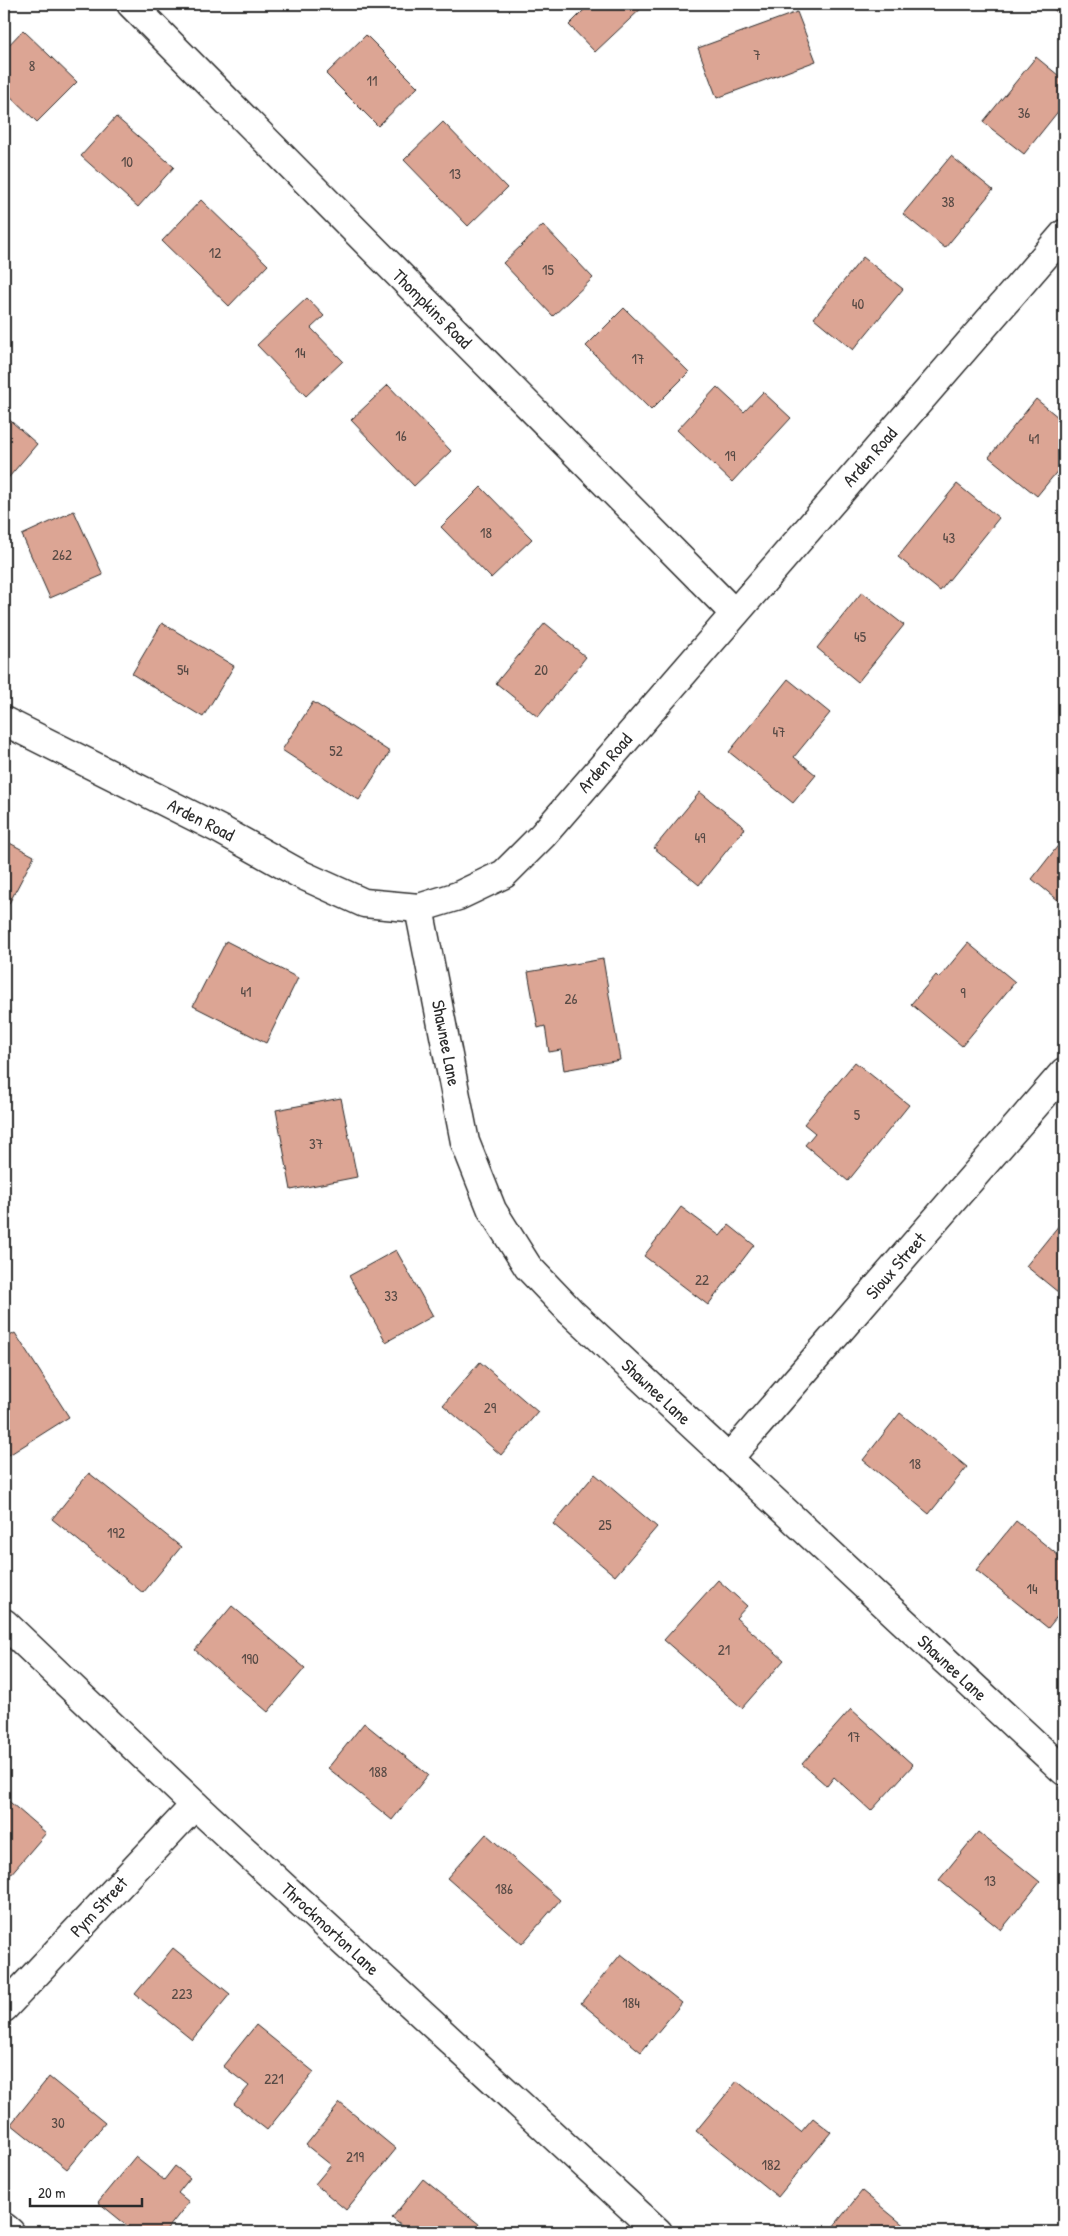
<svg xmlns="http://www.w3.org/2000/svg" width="1068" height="2236" viewBox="0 0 1068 2236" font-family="'Patrick Hand',sans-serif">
<rect width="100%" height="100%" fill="#fff"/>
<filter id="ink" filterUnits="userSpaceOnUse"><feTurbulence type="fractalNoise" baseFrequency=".02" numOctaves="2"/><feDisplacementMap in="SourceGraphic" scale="10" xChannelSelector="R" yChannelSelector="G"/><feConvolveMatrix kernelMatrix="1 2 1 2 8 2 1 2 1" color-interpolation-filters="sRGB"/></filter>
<g filter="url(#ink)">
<g fill="#dca594" stroke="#2b2b2b">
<path d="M580,4H646L595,52L569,25L585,9Z"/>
<path d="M1051,4H1064V18L1050,6Z"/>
<path d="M797,12L816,61L717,98L698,48Z"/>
<path d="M23,30L77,82L37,122L4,90V50Z"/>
<path d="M366,35L418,87L378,126L326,74Z"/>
<path d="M1036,57L1064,80V104L1024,154L983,122Z"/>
<path d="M116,117L174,167L138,207L81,156Z"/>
<path d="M443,122L507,188L468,226L404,160Z"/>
<path d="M951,156L993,190L945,248L903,214Z"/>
<path d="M201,200L268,265L229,306L162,241Z"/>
<path d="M543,225L593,278L553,316L503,263Z"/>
<path d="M863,257L903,289L853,350L814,318Z"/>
<path d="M307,298L324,316L311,328L343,361L306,396L257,345Z"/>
<path d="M624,308L689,372L651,410L586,346Z"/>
<path d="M388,385L451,451L414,486L351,420Z"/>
<path d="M717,387L744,412L763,392L791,418L732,482L677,430Z"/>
<path d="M1036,399L1064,422V463L1037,496L989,457Z"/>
<path d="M4,415L37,444L4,483Z"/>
<path d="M957,484L999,518L940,591L898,557Z"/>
<path d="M481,487L532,539L491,578L441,527Z"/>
<path d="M74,511L103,575L50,598L22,535Z"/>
<path d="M862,592L904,625L858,682L817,648Z"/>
<path d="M162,623L234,666L203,717L132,674Z"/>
<path d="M545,623L586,657L538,717L496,683Z"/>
<path d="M788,679L830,713L794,757L816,775L793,803L729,752Z"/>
<path d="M313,702L390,752L359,800L282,750Z"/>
<path d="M700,792L745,828L699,885L654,848Z"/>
<path d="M1064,838V905L1032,879Z"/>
<path d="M4,840L34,856L4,913Z"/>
<path d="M226,941L298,978L266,1043L193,1006Z"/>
<path d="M968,943L1015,982L962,1046L911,1004L936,975L939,978Z"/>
<path d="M603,959L620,1060L564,1070L561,1050L549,1052L545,1026L538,1028L528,972Z"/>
<path d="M855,1062L909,1105L848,1181L805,1145L815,1133L804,1124Z"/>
<path d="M341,1098L357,1177L291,1190L276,1110Z"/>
<path d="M681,1207L720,1236L729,1225L754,1245L708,1305L644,1256Z"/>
<path d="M1064,1219V1297L1026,1266Z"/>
<path d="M396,1250L433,1316L386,1342L349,1276Z"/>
<path d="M15,1333L69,1417L9,1455L4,1448V1339Z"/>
<path d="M480,1362L538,1412L501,1455L443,1405Z"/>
<path d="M900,1413L967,1467L929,1514L863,1460Z"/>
<path d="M89,1473L181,1547L143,1593L52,1519Z"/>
<path d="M595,1474L657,1527L615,1576L553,1524Z"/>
<path d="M1016,1521L1064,1560V1608L1048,1628L976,1570Z"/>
<path d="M718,1580L747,1606L736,1618L784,1660L742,1708L664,1640Z"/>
<path d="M232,1606L305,1668L268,1712L195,1650Z"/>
<path d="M851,1709L913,1765L871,1811L834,1777L827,1786L802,1764Z"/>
<path d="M364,1723L428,1775L392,1820L328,1768Z"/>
<path d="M4,1797L46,1833L4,1882Z"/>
<path d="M978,1832L1040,1882L1001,1930L939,1880Z"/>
<path d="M486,1834L560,1900L522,1944L447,1878Z"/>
<path d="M173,1948L230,1994L192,2040L135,1994Z"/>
<path d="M621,1954L682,2003L641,2052L581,2003Z"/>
<path d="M256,2025L314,2072L267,2130L234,2104L249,2086L223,2066Z"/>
<path d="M49,2077L105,2123L67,2169L11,2124Z"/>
<path d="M737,2081L801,2132L813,2118L831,2132L778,2197L696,2131Z"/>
<path d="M340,2103L396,2149L346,2210L315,2184L331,2165L306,2145Z"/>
<path d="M135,2157L164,2180L175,2166L190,2178L178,2193L189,2202L165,2232H135L98,2202Z"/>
<path d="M423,2179L480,2225L474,2232H409L392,2218Z"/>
<path d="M862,2191L912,2232H829Z"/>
</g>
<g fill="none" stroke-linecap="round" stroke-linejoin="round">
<g stroke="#2b2b2b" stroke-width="31">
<g id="minor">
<path d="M131,4L734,613"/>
<path d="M4,721L221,830L300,874L364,903L419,908L458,896L504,874L543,835L1064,234"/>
<path d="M419,908L465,1142L492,1210L528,1267L571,1312L1064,1771"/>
<path d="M728,1459L1064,1072"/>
<path d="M4,1623L195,1805L658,2232"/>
<path d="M4,2008L195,1805"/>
<path d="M4,2227L10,2232"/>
</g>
</g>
<use href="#minor" stroke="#fff" stroke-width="28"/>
</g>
</g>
<g text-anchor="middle" stroke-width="4" stroke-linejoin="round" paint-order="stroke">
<g font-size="15" fill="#574a45">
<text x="757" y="60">7</text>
<text x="32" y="71">8</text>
<text x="372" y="86">11</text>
<text x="1024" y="118">36</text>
<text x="127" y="167">10</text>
<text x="455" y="179">13</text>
<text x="948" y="207">38</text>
<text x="215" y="258">12</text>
<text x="548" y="275">15</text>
<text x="858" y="309">40</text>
<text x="300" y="358">14</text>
<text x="638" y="364">17</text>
<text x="401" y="441">16</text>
<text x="1034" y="444">41</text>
<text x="730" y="461">19</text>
<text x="486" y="538">18</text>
<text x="949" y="543">43</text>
<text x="62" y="560">262</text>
<text x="860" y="642">45</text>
<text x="183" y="675">54</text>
<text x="541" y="675">20</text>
<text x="779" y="737">47</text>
<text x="336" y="756">52</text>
<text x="700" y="843">49</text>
<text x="246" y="997">41</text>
<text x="963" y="998">9</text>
<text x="571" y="1004">26</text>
<text x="857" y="1120">5</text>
<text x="316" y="1149">37</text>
<text x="702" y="1285">22</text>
<text x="391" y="1301">33</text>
<text x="490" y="1413">29</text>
<text x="915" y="1469">18</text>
<text x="605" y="1530">25</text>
<text x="116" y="1538">192</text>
<text x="1032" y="1594">14</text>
<text x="724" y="1655">21</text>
<text x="250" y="1664">190</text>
<text x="854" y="1742">17</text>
<text x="378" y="1777">188</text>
<text x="990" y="1886">13</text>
<text x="504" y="1894">186</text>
<text x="182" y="1999">223</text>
<text x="631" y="2008">184</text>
<text x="274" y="2084">221</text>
<text x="58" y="2128">30</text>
<text x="355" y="2162">219</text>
<text x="771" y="2170">182</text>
</g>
<g font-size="18" fill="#2b2b2b" stroke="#fff">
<text transform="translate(432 309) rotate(45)" y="6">Thompkins Road</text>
<text transform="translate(870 457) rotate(-49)" y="6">Arden Road</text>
<text transform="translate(605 763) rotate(-49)" y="6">Arden Road</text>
<text transform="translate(201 820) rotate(27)" y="6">Arden Road</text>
<text transform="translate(446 1043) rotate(79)" y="6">Shawnee Lane</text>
<text transform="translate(896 1266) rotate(-49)" y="6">Sioux Street</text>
<text transform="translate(656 1392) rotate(43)" y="6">Shawnee Lane</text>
<text transform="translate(952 1668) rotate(43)" y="6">Shawnee Lane</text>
<text transform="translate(99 1907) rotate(-47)" y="6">Pym Street</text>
<text transform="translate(330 1929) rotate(43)" y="6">Throckmorton Lane</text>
</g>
</g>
<rect width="1068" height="2236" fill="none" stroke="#fff" stroke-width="20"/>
<rect x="10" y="10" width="1048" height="2216" fill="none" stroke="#2b2b2b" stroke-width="2" filter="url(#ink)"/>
<path d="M30 2198v8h112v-8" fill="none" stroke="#2b2b2b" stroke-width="2.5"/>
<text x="38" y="2198" font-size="15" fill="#2b2b2b" stroke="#ffffff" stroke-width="4" paint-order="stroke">20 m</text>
</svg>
